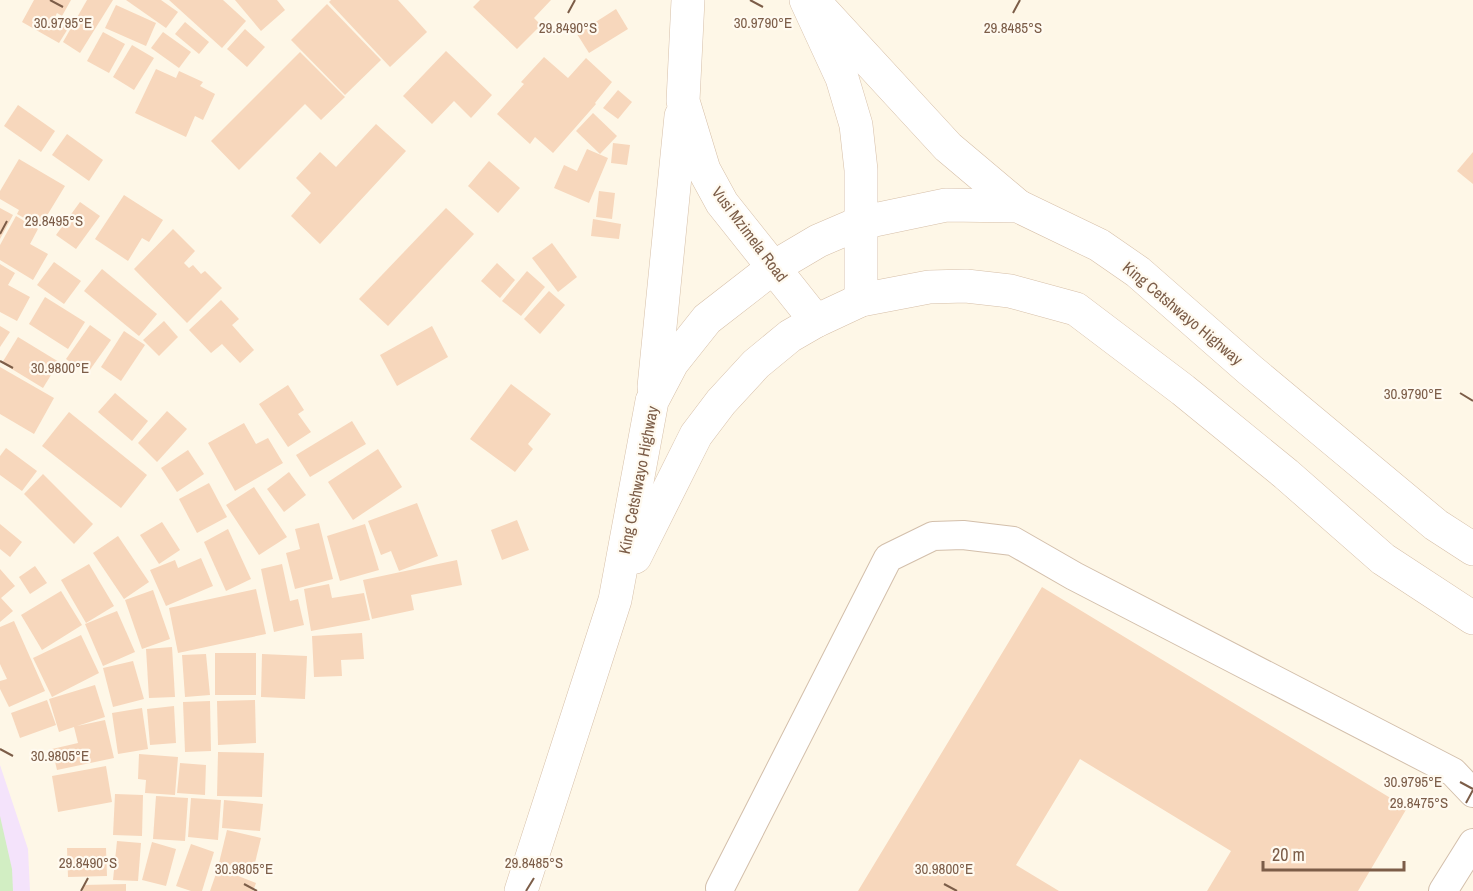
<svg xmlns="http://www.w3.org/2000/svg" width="1473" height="891" viewBox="0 0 1473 891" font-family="'Archivo Narrow',sans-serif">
<rect width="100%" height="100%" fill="#fef7e7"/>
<path fill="#f4e3fb" d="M0,765L28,849L30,891H0Z"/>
<path fill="#d2eec3" d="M0,816L12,869L13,891H0Z"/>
<g fill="#f7d7bc">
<path d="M34,0H71L62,16L57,13L54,19L69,27L59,43L22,22Z"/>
<path d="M87,0H113L80,53L63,42Z"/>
<path d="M126,0H161L178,12L166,28Z"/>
<path d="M169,0H223L246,21L222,48Z"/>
<path d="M235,0H277L285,10L261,31Z"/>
<path d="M331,0H398L427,32L390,67L329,2Z"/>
<path d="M480,0H551L534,18L541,25L517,49L473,7Z"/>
<path d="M327,4L381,60L345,95L291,40Z"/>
<path d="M116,5L156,23L146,46L105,28Z"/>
<path d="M616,9L628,29L589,53L577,34Z"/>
<path d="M185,22L209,42L199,54L175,34Z"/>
<path d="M245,29L265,47L247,67L227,49Z"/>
<path d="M103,32L125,44L109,73L87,61Z"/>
<path d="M163,32L191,52L179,68L151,48Z"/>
<path d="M132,45L154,58L134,90L113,77Z"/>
<path d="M446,51L492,95L471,118L454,101L432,124L403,96Z"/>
<path d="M300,52L345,97L321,120L305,104L239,170L211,141Z"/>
<path d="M544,57L568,78L586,58L612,82L595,103L596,104L553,153L535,137L530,144L497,114L524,84L521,82Z"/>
<path d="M156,69L176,78L179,71L203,82L200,86L215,94L203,120L195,116L186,137L135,113Z"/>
<path d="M618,90L632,102L618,119L603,108Z"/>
<path d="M18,105L55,131L41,152L4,126Z"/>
<path d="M593,113L617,136L600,154L576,131Z"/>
<path d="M376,124L406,151L320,244L291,216L311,193L296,178L320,152L336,167Z"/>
<path d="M67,134L103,160L89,181L52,155Z"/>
<path d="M613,143L630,145L627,165L611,163Z"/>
<path d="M587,149L608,158L589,203L554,188L564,165L577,171Z"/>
<path d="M1473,152V184L1457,171Z"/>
<path d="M19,159L65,186L40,227L17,214L19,210L0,199V191Z"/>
<path d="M489,161L520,188L498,213L468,186Z"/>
<path d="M599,191L615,193L612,219L596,217Z"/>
<path d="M124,195L163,220L149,242L142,238L128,261L95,239Z"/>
<path d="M80,202L100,216L76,249L56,235Z"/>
<path d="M0,208L13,215L0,239Z"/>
<path d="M446,208L474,234L388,326L359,299Z"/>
<path d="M16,216L38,229L30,244L48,254L33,280L0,260V245Z"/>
<path d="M593,219L621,224L619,239L591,236Z"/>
<path d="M173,229L195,251L184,263L189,268L193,265L201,274L205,271L222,288L187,323L134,269Z"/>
<path d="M552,243L577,277L558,292L532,258Z"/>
<path d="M54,262L81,281L64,304L37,285Z"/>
<path d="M497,263L515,280L500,298L481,281Z"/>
<path d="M0,264L15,273L8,285L30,297L17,321L0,312Z"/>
<path d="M102,269L157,314L139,336L84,291Z"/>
<path d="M527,271L545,287L521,316L502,301Z"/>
<path d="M549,291L565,305L540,334L524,319Z"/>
<path d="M45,297L85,322L68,349L29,324Z"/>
<path d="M221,300L239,319L232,325L254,350L240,363L222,344L211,353L189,330Z"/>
<path d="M164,321L178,337L159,356L143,340Z"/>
<path d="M90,325L111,340L87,374L66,359Z"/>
<path d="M0,326L10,332L0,347Z"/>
<path d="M432,326L448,357L397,386L380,355Z"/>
<path d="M124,331L145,345L121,381L101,367Z"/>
<path d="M18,337L59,362L43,388L2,363Z"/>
<path d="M0,367L54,398L34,434L0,414Z"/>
<path d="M511,384L551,414L528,444L533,449L515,472L470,439Z"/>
<path d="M288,385L304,410L298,414L311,432L288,447L259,404Z"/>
<path d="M115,393L148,421L132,441L98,412Z"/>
<path d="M167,411L187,429L157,462L138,443Z"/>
<path d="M69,412L147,475L121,508L42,446Z"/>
<path d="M352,421L366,444L310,477L296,455Z"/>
<path d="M244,423L256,444L268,438L283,463L235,491L208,443Z"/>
<path d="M6,448L37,471L22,491L0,475V456Z"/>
<path d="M378,449L402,487L353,520L328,482Z"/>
<path d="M188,450L204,474L177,492L161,468Z"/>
<path d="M289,472L306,495L284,512L267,489Z"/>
<path d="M43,474L93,524L74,544L24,494Z"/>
<path d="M209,483L227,517L197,533L179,499Z"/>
<path d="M254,487L287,537L259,555L226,505Z"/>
<path d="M417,503L438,556L399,571L391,551L381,555L368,521Z"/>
<path d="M517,520L529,550L502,560L491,530Z"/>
<path d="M162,522L180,550L159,564L140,535Z"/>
<path d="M319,523L333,579L295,589L286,553L300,549L295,529Z"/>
<path d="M0,524L22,542L10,557L0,549Z"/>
<path d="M365,524L379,570L340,581L327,536Z"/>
<path d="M228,529L251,579L226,591L204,542Z"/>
<path d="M118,536L149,582L124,599L93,553Z"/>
<path d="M201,558L213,586L166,606L150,570L175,560L178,568Z"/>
<path d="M457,560L462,585L411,595L414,610L372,619L363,580Z"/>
<path d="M89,564L114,606L86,623L61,580Z"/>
<path d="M282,564L290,601L298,599L304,625L274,632L261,569Z"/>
<path d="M35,566L47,583L30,594L19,577Z"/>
<path d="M0,569L15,586L1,598L13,611L0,622Z"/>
<path d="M329,584L332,598L364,593L370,620L311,631L304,589Z"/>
<path d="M1042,587L1407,808L1358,891H1207L1231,851L1080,759L1016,865L1059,891H858Z"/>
<path d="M256,589L266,634L178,653L169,608Z"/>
<path d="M153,590L170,639L142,649L125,600Z"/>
<path d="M61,591L82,625L42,650L21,615Z"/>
<path d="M117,611L135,652L103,666L85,624Z"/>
<path d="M14,621L45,691L9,707L0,689V681L7,679L0,664V627Z"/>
<path d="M362,633L364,659L341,660L342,676L314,677L312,636Z"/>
<path d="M81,635L99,673L52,697L33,658Z"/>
<path d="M172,647L175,697L149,698L146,649Z"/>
<rect x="215" y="653" width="41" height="42"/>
<path d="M206,654L210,695L185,697L182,655Z"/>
<path d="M262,654L307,656L305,699L261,697Z"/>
<path d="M133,661L144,699L113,707L103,668Z"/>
<path d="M95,685L105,717L77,726L105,720L114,758L57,770L52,749L78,743L74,727L59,732L49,699Z"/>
<path d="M47,700L56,725L20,738L11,713Z"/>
<path d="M255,700L256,743L218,745L217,701Z"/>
<path d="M210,701L211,751L185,752L183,702Z"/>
<path d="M174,706L176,743L150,745L147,709Z"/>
<path d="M142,708L148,749L118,754L112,713Z"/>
<path d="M218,752L264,753L262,797L217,796Z"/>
<path d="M139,754L178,757L175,795L145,793L146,780L138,779Z"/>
<path d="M180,763L206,765L205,795L177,793Z"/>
<path d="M106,766L112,802L58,812L52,776Z"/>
<path d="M115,794L143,795L142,836L113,835Z"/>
<path d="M156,796L188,798L185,841L153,839Z"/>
<path d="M191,798L221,800L218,840L188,837Z"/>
<path d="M224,800L263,804L260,831L222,828Z"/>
<path d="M227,830L261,838L253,871L219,863Z"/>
<path d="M117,841L141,843L138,881L113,880Z"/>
<path d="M152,842L176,849L166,886L142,880Z"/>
<path d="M191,844L214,852L202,891H191L176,886Z"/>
<path d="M67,848H106L107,876L68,877Z"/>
<path d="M218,868L256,883L253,891H210Z"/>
<path d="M126,884V891H83V885Z"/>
</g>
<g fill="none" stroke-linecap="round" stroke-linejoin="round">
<g stroke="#d3bfab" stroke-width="30">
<g id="service">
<path d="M720,888L888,558L933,536L963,535L1013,541L1074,576L1453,772L1473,793"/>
<path d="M1443,891L1473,843"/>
</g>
</g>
<g stroke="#d6bfa8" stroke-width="34">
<g id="secondary">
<path d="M688,0L683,101L704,170L722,203L816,321"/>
<path d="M806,0L842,78L856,125L861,170V300"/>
<path d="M820,8L948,147L1018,206"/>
<path d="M654,387L681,116"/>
<path d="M635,557L696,435L721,402L756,364L790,336L816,321L861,300L929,287L966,286L1010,291L1076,309L1183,390L1286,474L1383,559L1473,618"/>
<path d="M521,891L615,600L652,401L672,363L707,319L774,267L818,241L860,223L946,205L1018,206L1099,245L1138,272L1250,370L1436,525L1473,549"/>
</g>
</g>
<use href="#service" stroke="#fff" stroke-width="28"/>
<use href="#secondary" stroke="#fff" stroke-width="33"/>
</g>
<path fill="none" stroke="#7c5d48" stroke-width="2" d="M50,0L63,7M750,0L763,7M568,13L575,0M1013,13L1020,0M0,234L7,221M0,361L13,368M1460,393L1473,401M0,749L13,756M1460,782L1473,789M1466,803L1473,790M244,884L257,891M944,884L957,891M81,891L88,878M526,891L534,878"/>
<g text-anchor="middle" stroke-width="4.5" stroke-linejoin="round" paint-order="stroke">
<g font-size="16" fill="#7c5d48" stroke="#fffaf0">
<text transform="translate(750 234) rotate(53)" y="6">Vusi Mzimela Road</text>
<text transform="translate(1183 313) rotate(40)" y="6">King Cetshwayo Highway</text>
<text transform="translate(638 480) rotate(-79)" y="6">King Cetshwayo Highway</text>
</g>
</g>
<g font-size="15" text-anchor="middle" fill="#7c5d48" stroke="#fffaf0" stroke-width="4.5" stroke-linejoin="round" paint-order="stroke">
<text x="63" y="28">30.9795°E</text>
<text x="763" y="28">30.9790°E</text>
<text x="568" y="33">29.8490°S</text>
<text x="1013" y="33">29.8485°S</text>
<text x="54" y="226">29.8495°S</text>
<text x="60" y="373">30.9800°E</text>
<text x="1413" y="399">30.9790°E</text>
<text x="60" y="761">30.9805°E</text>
<text x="1413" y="787">30.9795°E</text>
<text x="1419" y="808">29.8475°S</text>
<text x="88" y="868">29.8490°S</text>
<text x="534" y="868">29.8485°S</text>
<text x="244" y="874">30.9805°E</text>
<text x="944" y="874">30.9800°E</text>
</g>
<path d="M1263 861v9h141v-9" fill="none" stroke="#7c5d48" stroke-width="3"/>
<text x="1272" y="861" font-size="18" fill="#7c5d48" stroke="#fffaf0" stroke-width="4.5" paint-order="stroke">20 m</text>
</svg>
